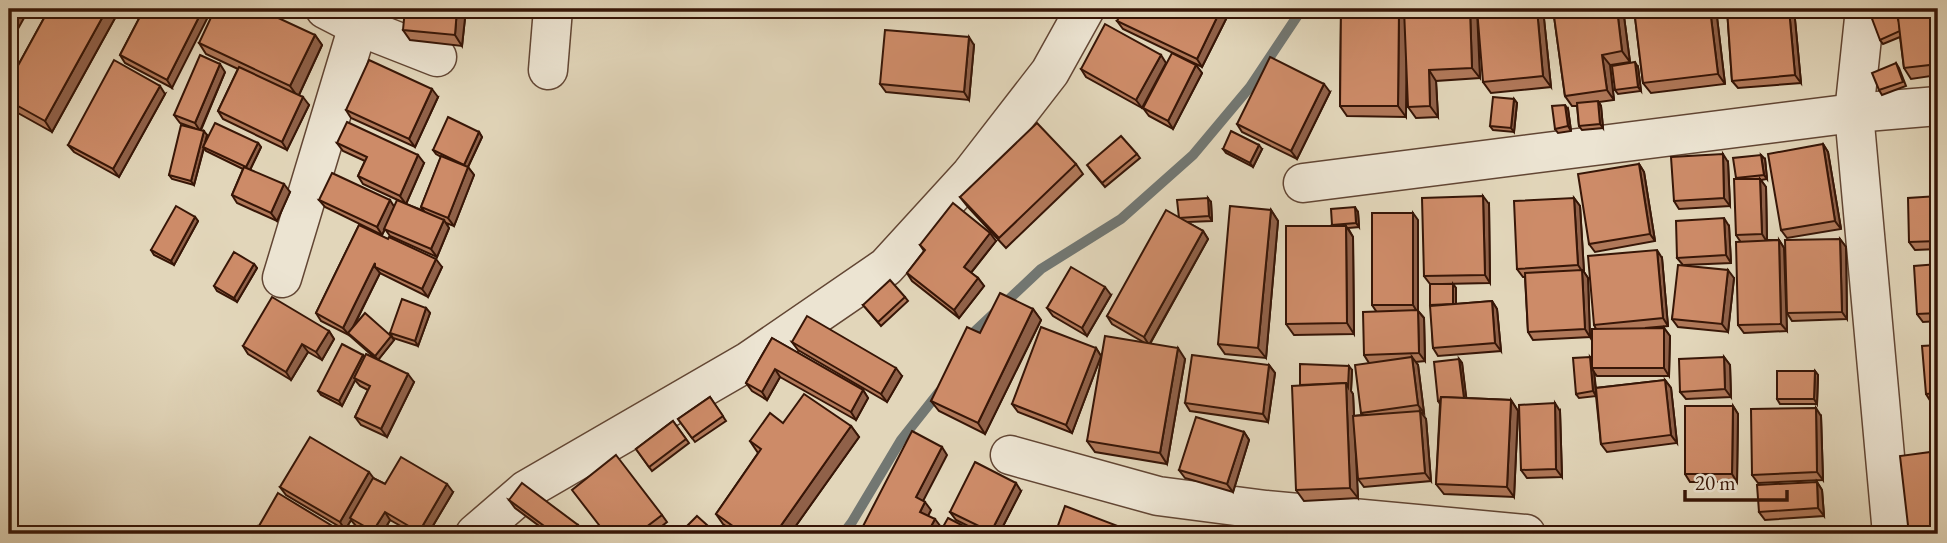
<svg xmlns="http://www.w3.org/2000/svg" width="1947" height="543" viewBox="0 0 1947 543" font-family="'EB Garamond',serif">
<rect width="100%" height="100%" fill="#e2d6ba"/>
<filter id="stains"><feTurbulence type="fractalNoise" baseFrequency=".00286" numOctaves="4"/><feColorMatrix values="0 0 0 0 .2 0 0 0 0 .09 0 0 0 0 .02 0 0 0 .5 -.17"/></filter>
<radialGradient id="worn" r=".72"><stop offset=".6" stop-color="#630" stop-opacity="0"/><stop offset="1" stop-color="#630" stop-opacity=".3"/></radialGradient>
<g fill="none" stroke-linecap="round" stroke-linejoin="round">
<g stroke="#727772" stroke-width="10">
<path d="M968,342L971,335L1041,269L1121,219L1193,155L1250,87L1302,9"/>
<path d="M843,534L852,522L901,440L939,392"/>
</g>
<g stroke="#624634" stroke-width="41">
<g id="minor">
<path d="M325,9L358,26L437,57"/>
<path d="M1865,9L1854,113L1892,534"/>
<path d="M548,70L553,9"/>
<path d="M1303,183L1854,113L1938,106"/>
<path d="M282,278L358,26"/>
<path d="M1010,455L1158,496L1266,510L1526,534"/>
<path d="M475,534L526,490L749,361L886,267L971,174L1050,72L1085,9"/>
</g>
</g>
<use href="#minor" stroke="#ece4d2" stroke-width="38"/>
</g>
<g fill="#b07859" stroke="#371607" stroke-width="2">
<path d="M49,9H120L52,132L9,108V82Z"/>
<path d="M144,9L172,88L125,63L120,55Z"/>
<path d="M466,9L462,46L410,40L403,30Z"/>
<path d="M487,9H520L519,13Z"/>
<path d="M1341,9H1477L1480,78L1436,81L1438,117L1416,118L1408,107L1406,53V117L1347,116L1340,106Z"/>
<path d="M1543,9L1551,87L1491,93L1483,82Z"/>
<path d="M1553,9H1623L1630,62L1610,65L1614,100L1599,102L1601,106L1603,128L1582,130L1579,126L1577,106H1572L1565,96Z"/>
<path d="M1634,9H1716L1725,84L1651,93L1643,83Z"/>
<path d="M1727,9H1794L1801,83L1738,88L1732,81Z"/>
<path d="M1877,9H1897H1894L1898,17L1938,9V75L1911,79L1904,68L1900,37L1883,44L1880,40L1889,9L1878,10Z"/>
<path d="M1227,17L1202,67L1123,29L1117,21Z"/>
<path d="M315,35L322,45L299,95L309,105L287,150L223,119L218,111L238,69L206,54L199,43Z"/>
<path d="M974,45L969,100L886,92L880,84Z"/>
<path d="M1166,63L1142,108L1086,77L1081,69Z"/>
<path d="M1896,63L1899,68L1906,86L1882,95L1879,90Z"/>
<path d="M1196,65L1202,73L1173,129L1149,116L1143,108Z"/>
<path d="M1638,67L1641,91L1618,94L1615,90Z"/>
<path d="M225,72L201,130L207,135L205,143H258L261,147L250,170L290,192L277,221L237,203L232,195L243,169L206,151L204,148L194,185L172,179L169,175L194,128L180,123L174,115Z"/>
<path d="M1330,92L1297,159L1242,132L1237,124Z"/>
<path d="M165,94L119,177L74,152L68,145Z"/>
<path d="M438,97L415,147L351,118L346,110Z"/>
<path d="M1514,99L1517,103L1514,132L1493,130L1490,126Z"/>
<path d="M1568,109L1571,131L1558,133L1555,129Z"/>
<path d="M479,132L482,137L468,167L474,175L454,226L446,223L449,228L437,257L390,236L385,229L382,235L325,207L319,200L394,207L402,202L363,184L358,176L365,161L343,151L337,143L424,163L406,204L424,211L421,207L441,157L436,154L433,150Z"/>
<path d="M1823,144L1828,152L1841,229L1787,238L1781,230Z"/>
<path d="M1223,149H1262L1253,167L1226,153Z"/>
<path d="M1137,154L1140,158L1105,187L1090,169Z"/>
<path d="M1765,159L1767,179L1761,180L1766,187L1767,240H1779L1784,248L1787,331L1744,333L1738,325L1740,241L1736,235V178Z"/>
<path d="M1728,162L1730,206L1679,209L1674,201Z"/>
<path d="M1076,164L1083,174L1006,248L968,207L960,197Z"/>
<path d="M1639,164L1644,172L1655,241L1595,252L1589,244Z"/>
<path d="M1938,196V249L1915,250L1909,242Z"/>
<path d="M1574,198L1580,206L1584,272L1588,278L1590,337L1533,340L1528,332L1525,277H1523L1517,269Z"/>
<path d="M1211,202L1212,221L1187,222L1203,231L1208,239L1150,344L1185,359L1167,464L1095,452L1087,441L1145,343L1112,324L1107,316L1179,218Z"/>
<path d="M1489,204L1490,283L1442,284H1453L1456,288V304L1492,301L1497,309L1501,351L1438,356L1433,348L1430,284L1424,276Z"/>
<path d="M1271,210L1278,221L1266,358L1225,354L1218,344Z"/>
<path d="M1358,212L1359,227L1348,228L1353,237L1354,334L1294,335L1286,324L1333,226L1332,225Z"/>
<path d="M195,217L198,221L174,265L154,255L151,250Z"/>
<path d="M1418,220V311L1424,318L1425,361L1415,362L1418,365L1424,413H1421L1426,419L1431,481L1364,487L1358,479L1355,441L1358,498L1304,501L1296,490L1300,385L1352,370L1351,391L1353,394L1354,416L1363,415L1361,413L1369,363L1364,355L1376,311L1372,305Z"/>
<path d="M359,225L442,267L428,297L380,273L353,328L391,336L394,340L378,360L414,382L387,437L361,425L355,417L368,390L360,386L355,380L342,406L321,395L318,391L363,355L364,357L375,358L349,335L321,321L316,313Z"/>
<path d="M1729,226L1731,263L1684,265L1734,278L1728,332L1678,327L1672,319L1683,265L1677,258Z"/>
<path d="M1840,239L1846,247L1847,319L1792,321L1787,313Z"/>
<path d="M996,241L971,273L978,278L984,286L959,318L912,281L907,273L924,251L920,245Z"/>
<path d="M1662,258L1668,326L1645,328H1664L1670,336L1669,376H1597L1594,372L1596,388L1665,380L1671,388L1677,443L1607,452L1601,444L1596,396L1579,398L1576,394L1590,357L1592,359L1596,329L1594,325Z"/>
<path d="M254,264L257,268L237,302L217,291L214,286Z"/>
<path d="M1938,264V321L1923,322L1917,314Z"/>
<path d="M1111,295L1087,336L1053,316L1047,308Z"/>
<path d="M905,297L908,301L881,326L863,305Z"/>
<path d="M426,308L430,313L418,346L393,338L390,333Z"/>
<path d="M1033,309L1041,320L985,434L939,411L931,401L980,333Z"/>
<path d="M329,331L334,339L322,360L308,352L291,380L248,354L243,346Z"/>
<path d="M772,338L863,390L868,398L856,420L780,377L767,400L752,391L746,383Z"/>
<path d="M792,342L902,376L887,402L798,350Z"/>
<path d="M1938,345V402H1931L1926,394Z"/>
<path d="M1096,348L1101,356L1072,433L1018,412L1012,404Z"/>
<path d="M1724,357L1730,365L1731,397L1686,399L1680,392Z"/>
<path d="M1459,359L1462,363L1466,398L1511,400L1518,411L1514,497L1444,494L1436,484L1440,404L1438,401Z"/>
<path d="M1269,365L1275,373L1268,422L1190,411L1185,403Z"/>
<path d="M1815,371L1818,375L1817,404H1780L1777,399Z"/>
<path d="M710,397L726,421L695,442L678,419Z"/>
<path d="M1733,406L1738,414L1737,482H1690L1685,474Z"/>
<path d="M1560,411L1562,477L1527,478L1521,470Z"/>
<path d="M1821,416L1823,480L1758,483L1752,475Z"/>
<path d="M673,421L689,443L652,471L636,449Z"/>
<path d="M783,423L851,426L859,437L790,534H737L723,524L716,514L758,453L750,441Z"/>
<path d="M1244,432L1249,440L1233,492L1185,478L1179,470Z"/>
<path d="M373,478L385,484L453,492L428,534H415L390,520L382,534H370L356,526L351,520L345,530L286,495L280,487Z"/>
<path d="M1817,482L1822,490L1824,516L1765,520L1759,512Z"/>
<path d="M1021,491L999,534H984L956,520L950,512Z"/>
<path d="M509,500L584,533L583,534H550L515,508Z"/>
<path d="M662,515L667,522L652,534H605Z"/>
<path d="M259,526L342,534H265Z"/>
</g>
<g fill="#906149" stroke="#371607" stroke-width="2">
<path d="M16,9H29L9,45V22Z"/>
<path d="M107,9H120L52,132L45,121Z"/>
<path d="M203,9H212L172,88L167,80Z"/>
<path d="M457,9H466L462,46L455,35Z"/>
<path d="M1221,9L1227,17L1202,67L1197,59Z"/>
<path d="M1399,9H1407L1406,117L1398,106Z"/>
<path d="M1470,9H1477L1480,78L1472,68Z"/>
<path d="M1537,9H1543L1551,87L1543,76Z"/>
<path d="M1617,9H1623L1630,62L1622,51Z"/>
<path d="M1710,9H1716L1725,84L1718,74Z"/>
<path d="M1789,9H1794L1801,83L1795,75Z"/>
<path d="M315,35L322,45L298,97L290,86Z"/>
<path d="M969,37L974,45L969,100L964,92Z"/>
<path d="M1161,55L1166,63L1142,108L1136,100Z"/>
<path d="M1602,55L1610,65L1614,100L1607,90Z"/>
<path d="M1635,62L1638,67L1641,91L1638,87Z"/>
<path d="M220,64L225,72L200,131L195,123Z"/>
<path d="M1196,65L1202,73L1173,129L1168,121Z"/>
<path d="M1429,70L1436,81L1438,117L1430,106Z"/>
<path d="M1324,84L1330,92L1297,159L1291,151Z"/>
<path d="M160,86L165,94L119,177L113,169Z"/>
<path d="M432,89L438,97L415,147L409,139Z"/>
<path d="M303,97L309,105L287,150L282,142Z"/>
<path d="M1514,99L1517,103L1514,132L1511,128Z"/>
<path d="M1598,101L1601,106L1603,128L1600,124Z"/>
<path d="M1565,105L1568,109L1571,131L1568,126Z"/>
<path d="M204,131L207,135L194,185L191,181Z"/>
<path d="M479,132L482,137L467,169L464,165Z"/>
<path d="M258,143L261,147L249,172L246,167Z"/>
<path d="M1823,144L1828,152L1841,229L1835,221Z"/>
<path d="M1259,145L1262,149L1253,167L1250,163Z"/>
<path d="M1723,154L1728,162L1730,206L1724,198Z"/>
<path d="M418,155L424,163L406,204L400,196Z"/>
<path d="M1761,155L1765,159L1767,179L1764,175Z"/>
<path d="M1639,164L1644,172L1655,241L1650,234Z"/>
<path d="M468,167L474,175L454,226L448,218Z"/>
<path d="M1760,179L1766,187L1767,242L1762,234Z"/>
<path d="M284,184L290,192L277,221L271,213Z"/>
<path d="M1483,196L1489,204L1490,283L1485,275Z"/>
<path d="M1208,198L1211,202L1212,221L1209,216Z"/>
<path d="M1574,198L1580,206L1584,272L1588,278L1590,337L1585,329L1582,271L1578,265Z"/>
<path d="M390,200L395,208L382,235L377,227Z"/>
<path d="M1355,207L1358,212L1359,227L1356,223Z"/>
<path d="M1271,210L1278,221L1266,358L1258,348Z"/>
<path d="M1413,213L1418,220V311L1424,318L1425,361L1419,353L1418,313L1413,305Z"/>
<path d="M195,217L198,221L174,265L171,261Z"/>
<path d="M1724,218L1729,226L1731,263L1726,255Z"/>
<path d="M444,220L449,228L437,257L431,249Z"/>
<path d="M1346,226L1353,237L1354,334L1347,323Z"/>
<path d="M1203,231L1208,239L1149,345L1144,337Z"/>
<path d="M990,233L996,241L969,275L964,267Z"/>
<path d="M1840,239L1846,247L1847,319L1842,312Z"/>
<path d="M1779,240L1784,248L1787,331L1781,324Z"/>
<path d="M1657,250L1662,258L1668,326L1663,318Z"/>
<path d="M436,259L442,267L428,297L422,289Z"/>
<path d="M375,263V267L380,273L349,335L343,328Z"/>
<path d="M254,264L257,268L237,302L234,298Z"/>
<path d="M1728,270L1734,278L1728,332L1722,324Z"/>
<path d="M978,278L984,286L959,318L954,310Z"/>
<path d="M1453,284L1456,288V309L1453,305Z"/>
<path d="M1105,287L1111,295L1087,336L1082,328Z"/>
<path d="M1492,301L1497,309L1501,351L1495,343Z"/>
<path d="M426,308L430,313L418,346L415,341Z"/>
<path d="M1033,309L1041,320L985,434L978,423Z"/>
<path d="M1664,328L1670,336L1669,376L1664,368Z"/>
<path d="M329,331L334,339L322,360L316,352Z"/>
<path d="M391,336L394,340L378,360L375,356Z"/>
<path d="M302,344L308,352L291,380L286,372Z"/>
<path d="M1096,348L1101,356L1072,433L1066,425Z"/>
<path d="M1178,348L1185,359L1167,464L1160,453Z"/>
<path d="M363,355L366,359L342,406L339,401Z"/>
<path d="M1412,357L1418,365L1424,413L1418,405Z"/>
<path d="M1590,357L1593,361L1592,368L1594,372L1596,396L1593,391Z"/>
<path d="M1724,357L1730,365L1731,397L1725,389Z"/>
<path d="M1459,359L1462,363L1467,403L1464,398Z"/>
<path d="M1269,365L1275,373L1268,422L1263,414Z"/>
<path d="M1349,366L1352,370L1351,391L1353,394L1358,498L1350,488L1346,383Z"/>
<path d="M896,368L902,376L887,402L881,394Z"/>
<path d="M775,369L780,377L767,400L762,392Z"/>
<path d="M1815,371L1818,375L1817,404L1814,399Z"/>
<path d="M408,374L414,382L387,437L381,429Z"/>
<path d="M1665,380L1671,388L1677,443L1671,435Z"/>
<path d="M863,390L868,398L856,420L851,412Z"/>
<path d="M1511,400L1518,411L1514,497L1507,487Z"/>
<path d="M1555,403L1560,411L1562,477L1556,469Z"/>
<path d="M1733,406L1738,414L1737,482L1732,474Z"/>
<path d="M1816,408L1821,416L1823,480L1817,472Z"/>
<path d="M1420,411L1426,419L1431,481L1425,473Z"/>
<path d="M851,426L859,437L790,534H775Z"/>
<path d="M1244,432L1249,440L1233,492L1227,484Z"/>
<path d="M942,447L947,455L921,505L916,497Z"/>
<path d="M369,472L375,480L345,530L340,522Z"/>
<path d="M1817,482L1822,490L1824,516L1818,508Z"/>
<path d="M1016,483L1021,491L999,534H992L991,532Z"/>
<path d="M447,484L453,492L428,534H421L419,532Z"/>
<path d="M925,502L931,510L926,520L920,512Z"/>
<path d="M385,512L390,520L382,534H375L373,531Z"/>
<path d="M935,519L941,527L937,534H927Z"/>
<path d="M578,525L584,533L583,534H571Z"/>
<path d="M1123,528L1128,534H1121Z"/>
</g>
<g fill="#cd8b68" stroke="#371607" stroke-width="2">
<path d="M9,9H16L9,22Z"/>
<path d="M49,9H107L45,121L9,101V82Z"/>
<path d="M144,9H203L167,80L120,55Z"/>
<path d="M215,9H259L315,35L290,86L199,43Z"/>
<path d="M405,9H457L455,35L403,30Z"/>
<path d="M1123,9H1221L1197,59L1117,21Z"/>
<path d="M1341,9H1399L1398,106H1340Z"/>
<path d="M1404,9H1470L1472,68L1429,70L1430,106L1408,107Z"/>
<path d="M1477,9H1537L1543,76L1483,82Z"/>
<path d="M1553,9H1617L1622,51L1602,55L1607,90L1565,96Z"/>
<path d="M1634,9H1710L1718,74L1643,83Z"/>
<path d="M1727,9H1789L1795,75L1732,81Z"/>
<path d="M1890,9H1894L1899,22L1900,31L1880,40L1871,16Z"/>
<path d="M1897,9H1938V64L1904,68Z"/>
<path d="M1105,24L1161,55L1136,100L1081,69Z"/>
<path d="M885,30L969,37L964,92L880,84Z"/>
<path d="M1172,53L1196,65L1168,121L1143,108Z"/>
<path d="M200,55L220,64L195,123L174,115Z"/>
<path d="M1270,57L1324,84L1291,151L1237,124Z"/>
<path d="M114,60L160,86L113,169L68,145Z"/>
<path d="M369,60L432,89L409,139L346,110Z"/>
<path d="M1635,62L1638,87L1615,90L1612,66Z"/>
<path d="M1896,63L1903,82L1879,90L1872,73Z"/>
<path d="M239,67L303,97L282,142L218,111Z"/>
<path d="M1493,97L1514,99L1511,128L1490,126Z"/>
<path d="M1598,101L1600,124L1579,126L1577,103Z"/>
<path d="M1565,105L1568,126L1555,129L1552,106Z"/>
<path d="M448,117L479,132L464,165L433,150Z"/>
<path d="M347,122L418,155L400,196L358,176L367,157L337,143Z"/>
<path d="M215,123L258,143L246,167L203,147Z"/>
<path d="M1037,123L1076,164L999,238L960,197Z"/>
<path d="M181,125L204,131L191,181L169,175Z"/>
<path d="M1231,131L1259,145L1250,163L1223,149Z"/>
<path d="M1121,136L1137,154L1102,183L1087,165Z"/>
<path d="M1823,144L1835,221L1781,230L1768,154Z"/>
<path d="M1723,154L1724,198L1674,201L1671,157Z"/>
<path d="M1761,155L1764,175L1736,178L1733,158Z"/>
<path d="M441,156L468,167L448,218L421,207Z"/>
<path d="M1639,164L1650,234L1589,244L1578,174Z"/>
<path d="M244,167L284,184L271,213L232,195Z"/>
<path d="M332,173L390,200L377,227L319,200Z"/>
<path d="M1734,179H1760L1762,234L1736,235Z"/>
<path d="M1483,196L1485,275L1424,276L1422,198Z"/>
<path d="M1938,196V241L1909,242L1908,198Z"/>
<path d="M1208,198L1209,216L1179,218L1177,200Z"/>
<path d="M1574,198L1578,265L1517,269L1514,201Z"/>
<path d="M397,200L444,220L431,249L384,229Z"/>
<path d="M953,203L990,233L964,267L978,278L954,310L907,273L925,250L920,245Z"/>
<path d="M176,206L195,217L171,261L151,250Z"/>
<path d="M1230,206L1271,210L1258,348L1218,344Z"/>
<path d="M1355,207L1356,223L1332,225L1331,209Z"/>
<path d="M1166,210L1203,231L1144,337L1107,316Z"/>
<rect x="1372" y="213" width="41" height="92"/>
<path d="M1724,218L1726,255L1677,258L1676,221Z"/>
<path d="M359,225L388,239L389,237L436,259L422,289L375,267V263L343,328L316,313Z"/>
<path d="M1286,226H1346L1347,323L1286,324Z"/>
<path d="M1840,239L1842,312L1787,313L1785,240Z"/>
<path d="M1779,240L1781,324L1738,325L1736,242Z"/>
<path d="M1657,250L1663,318L1594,325L1588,256Z"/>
<path d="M234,252L254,264L234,298L214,286Z"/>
<path d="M1938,264V313L1917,314L1914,266Z"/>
<path d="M1678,265L1728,270L1722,324L1672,319Z"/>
<path d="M1071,267L1105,287L1082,328L1047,308Z"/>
<path d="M1582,270L1585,329L1528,332L1525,273Z"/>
<path d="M890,280L905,297L878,322L863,305Z"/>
<path d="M1430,284H1453V304L1430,305Z"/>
<path d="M1000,293L1033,309L978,423L931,401L967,327L980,333Z"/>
<path d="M272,297L329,331L316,352L302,344L286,372L243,346Z"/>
<path d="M402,299L426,308L415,341L390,333Z"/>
<path d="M1492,301L1495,343L1433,348L1430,306Z"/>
<path d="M1418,310L1419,353L1364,355L1363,312Z"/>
<path d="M365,313L391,336L375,356L348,333Z"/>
<path d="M807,316L896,368L881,394L792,342Z"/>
<path d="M1041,327L1096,348L1066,425L1012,404Z"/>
<path d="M1664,328V368H1592V329Z"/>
<path d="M1105,336L1178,348L1160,453L1087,441Z"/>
<path d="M772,338L863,390L851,412L775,369L762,392L746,383Z"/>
<path d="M342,344L363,355L339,401L318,391Z"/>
<path d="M1938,345V393L1926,394L1922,346Z"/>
<path d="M366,354L408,374L381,429L355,417L370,386L354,378Z"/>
<path d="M1192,355L1269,365L1263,414L1185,403Z"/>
<path d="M1412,357L1418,405L1361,413L1355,365Z"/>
<path d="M1590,357L1593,391L1576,394L1573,358Z"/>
<path d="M1724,357L1725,389L1680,392L1679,359Z"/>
<path d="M1459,359L1464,398L1441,397L1440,401H1438L1434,362Z"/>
<path d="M1300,364L1349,366L1348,387L1346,383L1300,385Z"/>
<path d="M1777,371H1815L1814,399H1777Z"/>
<path d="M1665,380L1671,435L1601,444L1596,388Z"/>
<path d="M1346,383L1350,488L1296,490L1292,386Z"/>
<path d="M804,394L851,426L775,534H744L716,514L761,449L750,441L770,413L783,423Z"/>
<path d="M710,397L723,416L692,438L678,419Z"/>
<path d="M1441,397L1511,400L1507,487L1436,484Z"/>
<path d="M1555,403L1556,469L1521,470L1519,405Z"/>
<path d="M1685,406H1733L1732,474H1685Z"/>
<path d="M1816,408L1817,472L1752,475L1751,409Z"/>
<path d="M1420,411L1425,473L1358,479L1353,416Z"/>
<path d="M1196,417L1244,432L1227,484L1179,470Z"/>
<path d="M673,421L686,439L649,467L636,449Z"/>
<path d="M1938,423V448H1936L1933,424Z"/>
<path d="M912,431L942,447L916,497L925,502L920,512L935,519L927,534H859Z"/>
<path d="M310,437L369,472L340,522L280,487Z"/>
<path d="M1938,451V534H1909L1900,456Z"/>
<path d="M616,455L662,515L637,534H606L572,490Z"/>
<path d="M401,457L447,484L419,532L385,512L373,531L350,518L373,478L385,484Z"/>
<path d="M975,462L1016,483L991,532L950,512Z"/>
<path d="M1817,482L1818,508L1759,512L1757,485Z"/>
<path d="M522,483L578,525L571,534H555L509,500Z"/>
<path d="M278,493L339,530L336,534H273L259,526Z"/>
<path d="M1065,506L1123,528L1121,534H1055Z"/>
<path d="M697,516L717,534H679Z"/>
<path d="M948,518L979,534H939Z"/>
<path d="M487,528L496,534H483Z"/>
</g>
<rect width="1947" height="543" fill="none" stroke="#e2d6ba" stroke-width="35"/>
<rect x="10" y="10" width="1926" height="522" fill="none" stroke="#371607" stroke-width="3.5"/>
<rect x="18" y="18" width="1912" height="508" fill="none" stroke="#371607" stroke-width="2"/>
<path d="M1685 490v10h102v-10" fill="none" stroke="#371607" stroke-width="3.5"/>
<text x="1695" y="490" font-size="21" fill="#371607" stroke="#ece4d2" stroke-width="5" paint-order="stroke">20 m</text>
<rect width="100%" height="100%" filter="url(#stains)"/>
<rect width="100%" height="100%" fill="url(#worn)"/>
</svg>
